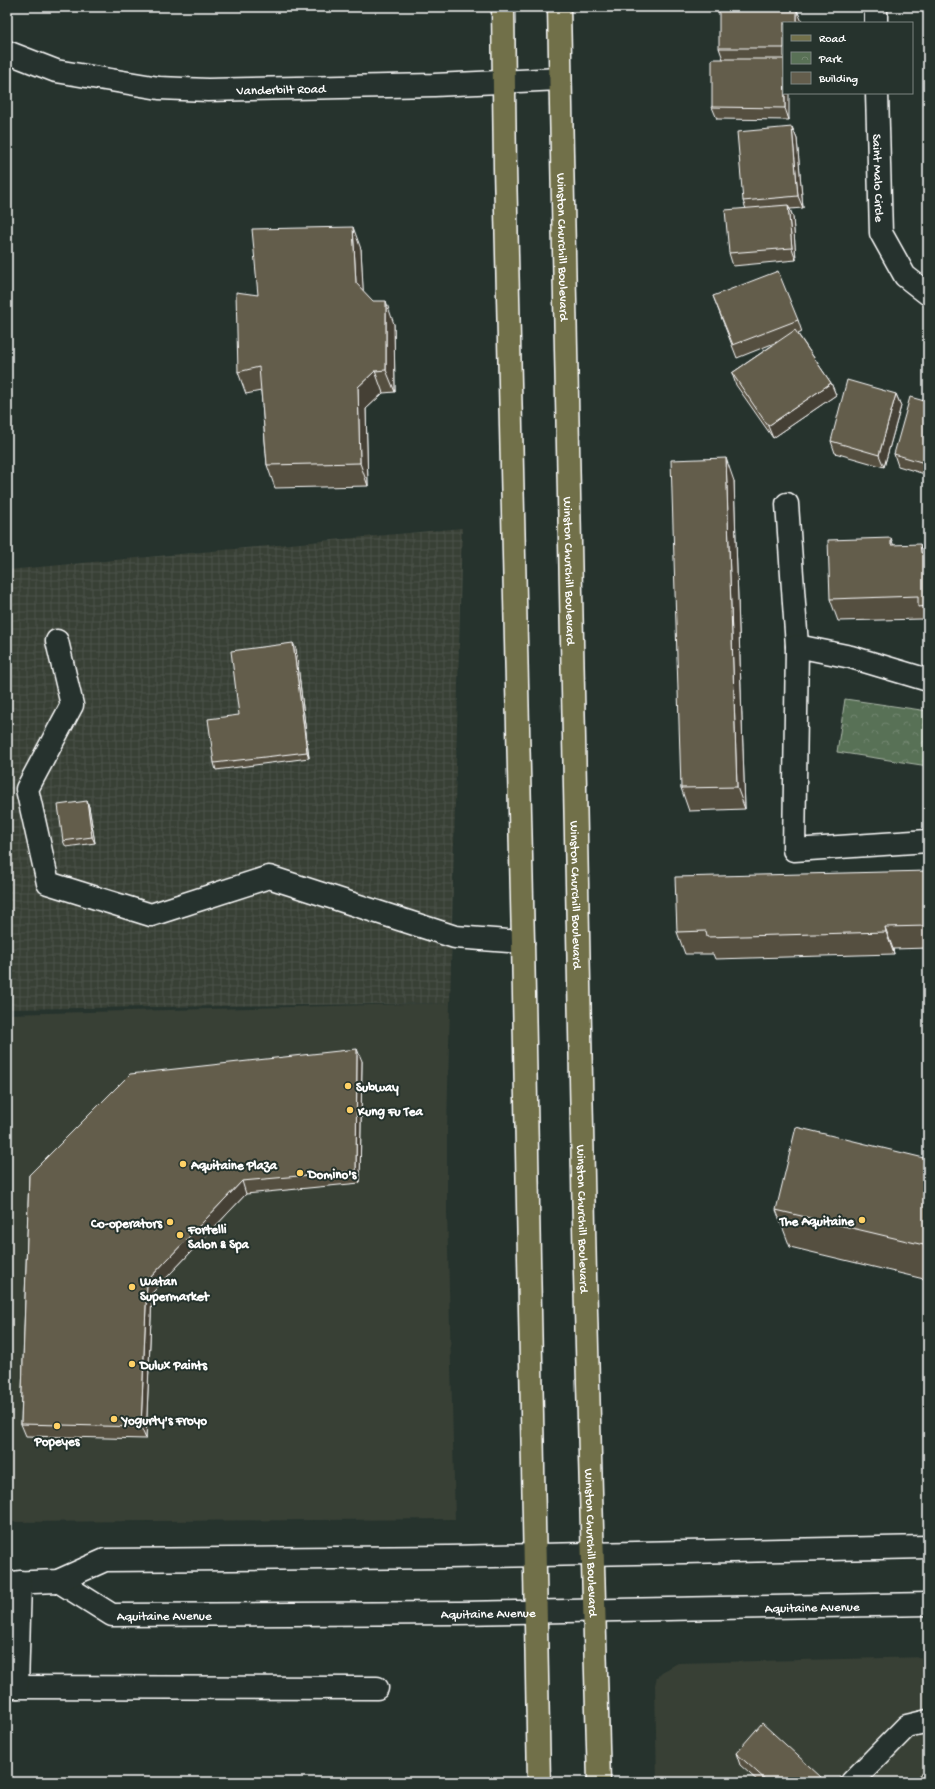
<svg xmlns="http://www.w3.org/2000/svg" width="935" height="1789" viewBox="0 0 935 1789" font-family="'Gochi Hand',sans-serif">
<defs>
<pattern id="industrial-grid" width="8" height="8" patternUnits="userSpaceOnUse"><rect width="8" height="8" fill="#384036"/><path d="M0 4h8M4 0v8" fill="none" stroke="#4c534a"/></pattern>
<pattern id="park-crowns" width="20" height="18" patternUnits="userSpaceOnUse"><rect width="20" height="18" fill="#597156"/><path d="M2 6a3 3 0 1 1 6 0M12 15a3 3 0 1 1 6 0" fill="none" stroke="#72866f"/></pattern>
</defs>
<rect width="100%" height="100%" fill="#26332d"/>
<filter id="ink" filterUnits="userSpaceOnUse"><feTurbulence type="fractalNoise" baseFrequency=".025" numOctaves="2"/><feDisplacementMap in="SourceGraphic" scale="8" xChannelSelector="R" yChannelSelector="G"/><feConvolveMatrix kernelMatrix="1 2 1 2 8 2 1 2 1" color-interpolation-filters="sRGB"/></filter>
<g filter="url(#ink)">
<g fill="#384036">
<path d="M450,1003L447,1130V1211L455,1519L7,1522V1014Z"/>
<path d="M928,1657V1782H657L655,1685L657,1677L662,1672L678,1663Z"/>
</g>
<path fill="url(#industrial-grid)" d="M462,528L450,1003L7,1009V570Z"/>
<path fill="url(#park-crowns)" stroke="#acb8aa" d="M845,699L928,711V766L837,752Z"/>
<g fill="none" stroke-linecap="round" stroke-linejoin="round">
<g stroke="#fff" stroke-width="25">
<g id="minor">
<path d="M876,7V23"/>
<path id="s1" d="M7,52L56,71L159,88L208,90L434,85L560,79"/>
<path id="s2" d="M877,93L881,233L905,276L928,294"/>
<path d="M787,504L797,646"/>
<path d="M57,641L72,705L27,789L48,883L151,915L269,877L455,937L523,942"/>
<path d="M928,680L851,657L797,646L794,850L928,841"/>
<path id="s3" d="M58,1581L112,1615L460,1613L928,1604"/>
<path d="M7,1583L58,1581L105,1560L449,1557L928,1547"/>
<path d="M7,1687L377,1688"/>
<path d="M17,1687L20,1582"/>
<path d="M852,1782L907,1726L928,1721"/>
</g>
</g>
<g stroke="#fff" stroke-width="25">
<g id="major">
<path d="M503,7L505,168L523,942L539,1782"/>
<path id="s4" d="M559,7L585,1274L599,1782"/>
</g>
</g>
<use href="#minor" stroke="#26332d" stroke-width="22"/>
<use href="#major" stroke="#71704a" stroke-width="22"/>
</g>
<g fill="#555041" stroke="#fff">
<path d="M797,10L802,23H784V93L789,120L717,119L712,107L723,59L719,48Z"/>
<path d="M792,127L797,139L803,208L790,209L793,217L796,260L733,266L729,253L746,209L743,201Z"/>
<path d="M361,249L363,291L394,324L395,392L383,393L366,409L368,486L275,488L267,465L261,391L246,394L238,372L258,295Z"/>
<path d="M713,296L798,320L802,332L798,334L831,383L836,395L773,438L736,385L732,373L777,342L737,358Z"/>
<path d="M896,394L901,406L884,467L835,453L831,441Z"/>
<path d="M928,402V475L898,466L894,454Z"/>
<path d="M734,481L745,809L689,811L681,788Z"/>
<path d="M894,545L924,553H928V629H926L922,619L838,621L830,599Z"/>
<path d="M296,649L309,758L216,770L214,763L239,715Z"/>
<path d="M87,801L89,807L95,843L66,847L63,841Z"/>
<path d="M928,871V948L893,949L894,954L715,959L713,954H685L677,932Z"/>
<path d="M362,1061L360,1183L246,1194L152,1293L146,1439L26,1436L21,1424L29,1175Z"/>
<path d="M928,1159V1280L790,1247L776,1210Z"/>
<path d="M736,1753L821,1777L823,1782H759L740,1765Z"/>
</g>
<g fill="#454135" stroke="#fff">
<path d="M797,10L802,22V23H797Z"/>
<path d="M785,93H789V120L785,108Z"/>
<path d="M792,127L797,139L803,208L798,196Z"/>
<path d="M788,205L793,217L796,260L792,248Z"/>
<path d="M353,227L361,249L364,305L356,283Z"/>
<path d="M386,301L394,324L395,392L386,370Z"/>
<path d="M375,371L383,393L366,409L368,486L360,463L358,387Z"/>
<path d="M831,383L836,395L773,438L768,426Z"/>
<path d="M896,394L901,406L884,467L879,455Z"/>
<path d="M726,458L734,481L745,809L737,787Z"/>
<path d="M891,538L899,560L891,545Z"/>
<path d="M920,544L928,565L921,553Z"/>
<path d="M293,643L296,649L309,758L307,752Z"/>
<path d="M87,801L89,807L95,843L92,837Z"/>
<path d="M885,927L893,949L894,954L886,932Z"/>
<path d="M357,1049L362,1061L360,1183L356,1171Z"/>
<path d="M242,1181L246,1194L152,1293L146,1439L141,1427L147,1281Z"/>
<path d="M821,1777L823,1782H817Z"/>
</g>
<g fill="#635d4c" stroke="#fff">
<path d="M719,9L797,10V23H784V48H719Z"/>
<path d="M712,59H784L785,108L712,107Z"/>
<path d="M792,127L798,196L743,201L737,132Z"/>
<path d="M788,205L792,248L729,253L725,210Z"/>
<path d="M353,227L356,283L373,301H386V370L375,371L358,387L360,463L267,465L259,367L238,372L236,292L258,295L252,229Z"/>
<path d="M778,271L798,320L733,345L713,296Z"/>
<path d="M795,330L831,383L768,426L732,373Z"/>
<path d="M847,380L896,394L879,455L831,441Z"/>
<path d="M910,397L928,402V464L894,454Z"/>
<path d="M726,458L737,787L681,788L671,460Z"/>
<path d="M891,538V545L920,544L921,553H928V606L918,607V596L830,599L828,540Z"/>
<path d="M293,643L307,752L214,763L208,719L239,715L231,651Z"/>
<path d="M87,801L92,837L63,841L58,805Z"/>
<path d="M928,871V926L885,927L886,932L707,937L706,931L677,932L675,877Z"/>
<path d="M357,1049L356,1171L242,1181L147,1281L141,1427L21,1424L29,1175L130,1074Z"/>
<path d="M796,1127L928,1159V1246L776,1210Z"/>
<path d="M762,1723L821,1777L817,1782H768L736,1753Z"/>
<path d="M928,1770V1782H909Z"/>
</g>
</g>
<g fill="#ffd166" stroke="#26332d" stroke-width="1.5">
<circle cx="348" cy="1086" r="4"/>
<circle cx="350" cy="1110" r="4"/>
<circle cx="183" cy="1164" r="4"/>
<circle cx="300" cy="1173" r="4"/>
<circle cx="862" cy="1220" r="4"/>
<circle cx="170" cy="1222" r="4"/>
<circle cx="180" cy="1235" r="4"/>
<circle cx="132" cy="1287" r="4"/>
<circle cx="132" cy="1364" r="4"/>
<circle cx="114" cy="1419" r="4"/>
<circle cx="57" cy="1426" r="4"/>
</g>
<g text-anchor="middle" stroke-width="4" stroke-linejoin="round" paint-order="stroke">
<g font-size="13" fill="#fff" stroke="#26332d">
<text dy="5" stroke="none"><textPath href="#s1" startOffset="279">Vanderbilt Road</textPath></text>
<text dy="5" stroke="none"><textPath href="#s2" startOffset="85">Saint Malo Circle</textPath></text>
<text dy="5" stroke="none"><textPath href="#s4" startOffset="240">Winston Churchill Boulevard</textPath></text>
<text dy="5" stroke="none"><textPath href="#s4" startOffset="564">Winston Churchill Boulevard</textPath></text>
<text dy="5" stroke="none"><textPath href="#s4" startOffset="888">Winston Churchill Boulevard</textPath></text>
<text dy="5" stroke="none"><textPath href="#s4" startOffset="1212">Winston Churchill Boulevard</textPath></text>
<text dy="5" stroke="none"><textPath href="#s4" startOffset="1536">Winston Churchill Boulevard</textPath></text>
<text dy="5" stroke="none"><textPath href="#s3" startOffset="764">Aquitaine Avenue</textPath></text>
<text dy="5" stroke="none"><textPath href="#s3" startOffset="440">Aquitaine Avenue</textPath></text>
<text dy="5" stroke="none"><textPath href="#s3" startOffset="116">Aquitaine Avenue</textPath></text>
</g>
<g font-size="13" font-weight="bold" fill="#fff" stroke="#26332d" text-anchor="start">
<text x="356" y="1091">Subway</text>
<text x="358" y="1115">Kung Fu Tea</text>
<text x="191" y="1169">Aquitaine Plaza</text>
<text x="308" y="1178">Domino's</text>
<text x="854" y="1225" text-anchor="end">The Aquitaine</text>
<text x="162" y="1227" text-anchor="end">Co-operators</text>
<text x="188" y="1233">Fortelli<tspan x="188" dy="15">Salon &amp; Spa</tspan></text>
<text x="140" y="1285">Watan<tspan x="140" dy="15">Supermarket</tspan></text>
<text x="140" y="1369">Dulux Paints</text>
<text x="122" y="1424">Yogurty's Froyo</text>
<text x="57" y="1445" text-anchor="middle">Popeyes</text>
</g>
</g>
<rect width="935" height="1789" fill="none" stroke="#26332d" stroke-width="24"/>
<rect x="12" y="12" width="911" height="1765" fill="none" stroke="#fff" stroke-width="1.5" filter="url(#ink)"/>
<rect x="783" y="22" width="130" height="72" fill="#26332d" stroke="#7d8581"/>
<rect x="791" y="35" width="20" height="6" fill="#71704a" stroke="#7d8581"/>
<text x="819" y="42" font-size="12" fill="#ffffff">Road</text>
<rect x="791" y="52" width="20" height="12" fill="url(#park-crowns)" stroke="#7d8581"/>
<text x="819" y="62" font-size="12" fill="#ffffff">Park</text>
<rect x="791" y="72" width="20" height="12" fill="#635d4c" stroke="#7d8581"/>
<text x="819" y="82" font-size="12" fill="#ffffff">Building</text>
</svg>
